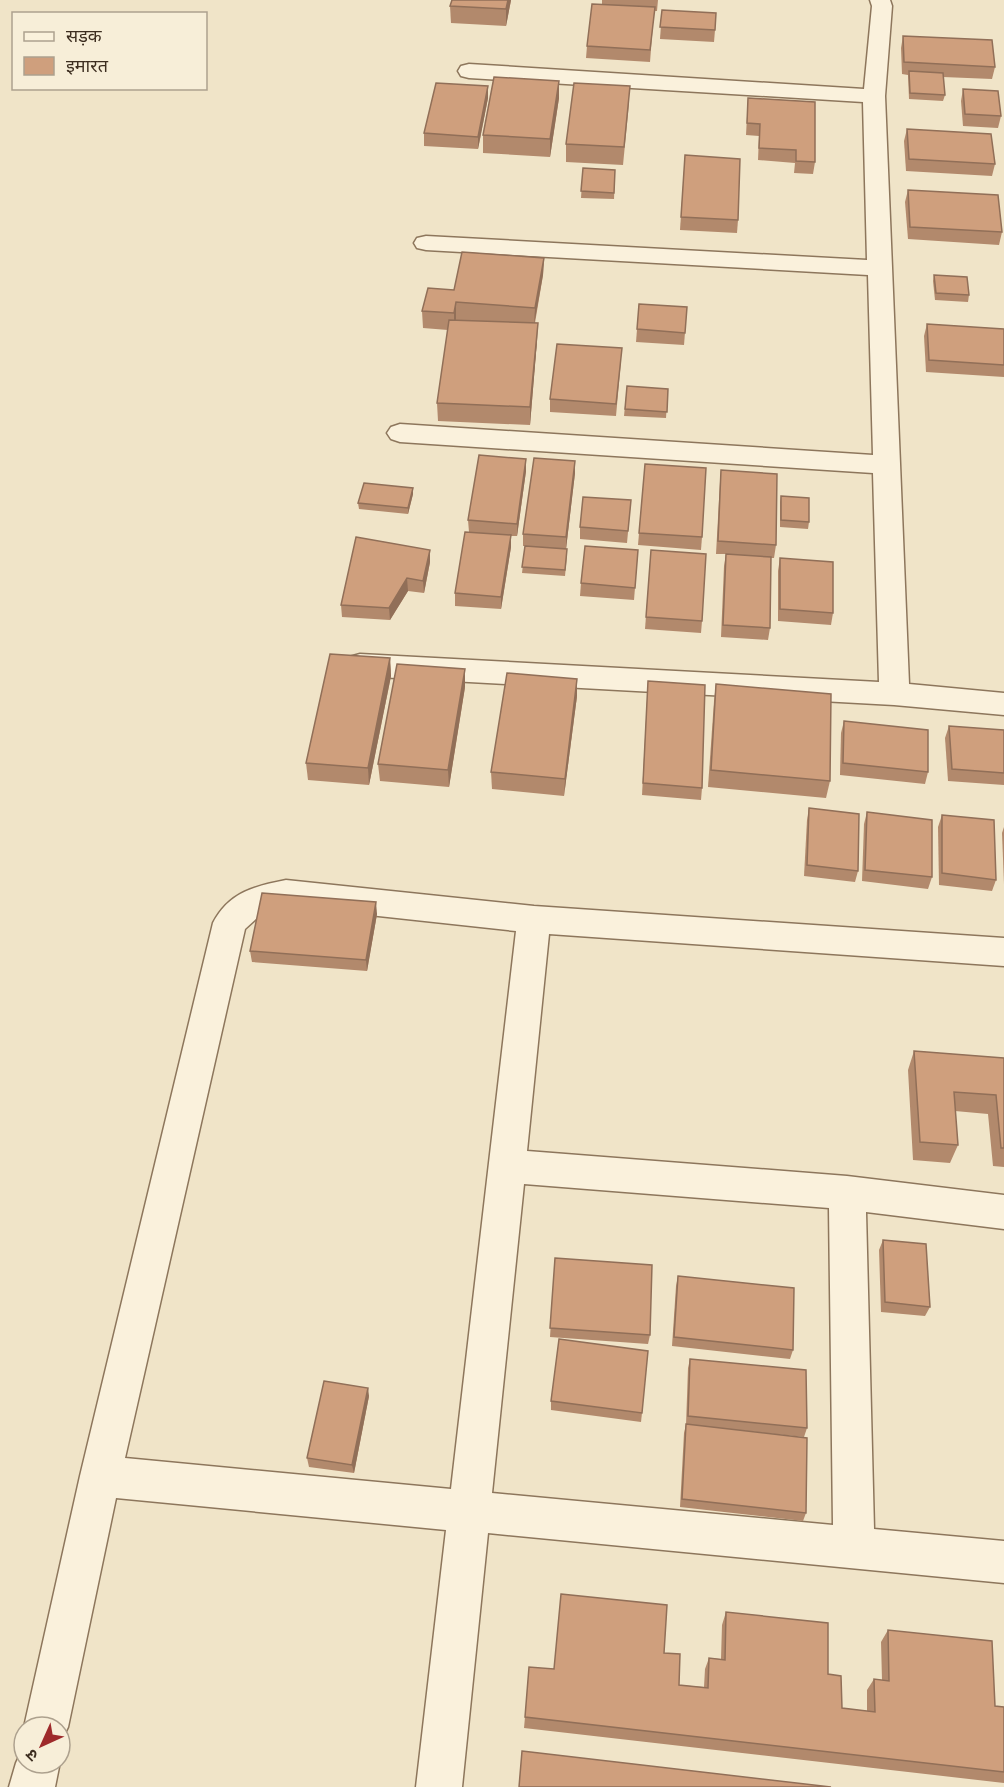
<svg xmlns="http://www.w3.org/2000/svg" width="1004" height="1787" viewBox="0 0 1004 1787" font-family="Merriweather,'Noto Sans Devanagari',serif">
<rect width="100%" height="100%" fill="#f0e4c8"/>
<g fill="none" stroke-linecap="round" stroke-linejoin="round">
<g stroke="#8d765c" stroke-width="3">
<g id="minor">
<path d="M870,0H890L892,6L885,96L909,684L1004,693V715L894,705L360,676L349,673L345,665L349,657L360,654L879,682L873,473L400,442L391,439L387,433L391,427L400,424L873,455L868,275L426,250L417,248L414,243L417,238L426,236L867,260L863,102L469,78L461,76L458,71L461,66L469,64L864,89L872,6Z"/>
<path d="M286,880L534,906L1004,938V966L549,934L527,1151L847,1176L1004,1195V1229L866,1212L874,1529L1004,1541V1583L488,1533L462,1787H416L446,1530L116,1498L68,1727L60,1743V1727H24L80,1476L213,923C229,892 255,886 286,880ZM286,906L516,931L451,1489L125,1458L245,929L266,910ZM524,1184L829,1208L833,1525L492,1493Z"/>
<path d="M24,1746V1763L60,1762L55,1787H9L16,1763Z"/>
</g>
</g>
<use href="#minor" fill="#faf1dc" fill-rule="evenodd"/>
</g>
<g fill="#b2896c">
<path d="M511,0L506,26L451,23L450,6Z"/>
<path d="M602,0H658L657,11H654L650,62L586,58L587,46L602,5Z"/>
<path d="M662,10L715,30L714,42L660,39Z"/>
<path d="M903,36L995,67L992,79L943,77L945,95L943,101L909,99L908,75L902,74L901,48Z"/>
<path d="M559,81V98L550,157L483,153V135Z"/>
<path d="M488,86V98L478,149L424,146V133Z"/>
<path d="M963,89L1001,116L998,128L963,126L961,101Z"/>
<path d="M748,98L815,162L813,174L794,173L795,163L758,160L759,136L746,135Z"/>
<path d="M629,103L623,165L566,162V144Z"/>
<path d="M907,129L995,164L992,176L906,171L904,141Z"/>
<path d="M685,155L738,220L737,233L680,230Z"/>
<path d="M583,168L615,170L614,199L581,198Z"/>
<path d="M908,190L1002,232L999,245L908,239L905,202Z"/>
<path d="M544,258L543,275L535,323L537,341L530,425L438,421L437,403L448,330L423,328L422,311L454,290Z"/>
<path d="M934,275L969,295L968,302L935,300L933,281Z"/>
<path d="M639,304L687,307L684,345L636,342Z"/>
<path d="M927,324L1004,329V377L926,372L924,336Z"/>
<path d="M621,361L616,416L550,412V399Z"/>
<path d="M627,386L668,389L666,418L624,416Z"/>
<path d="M526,459V471L517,536H511V547L501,609L455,606V593L469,532L468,520Z"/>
<path d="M575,461V473L566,549L567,555L565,576L522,573L525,546H523V534Z"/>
<path d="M645,464L702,537L701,550L638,545Z"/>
<path d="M721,470L776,545L774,558H771L770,628L768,640L721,637L724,566L726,554H716L720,482Z"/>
<path d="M413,494L408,514L359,509L358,503Z"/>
<path d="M781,496L809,522L808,529L780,527V502Z"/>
<path d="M631,500L627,543L580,539V527Z"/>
<path d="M638,550L634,600L580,596L581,583Z"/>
<path d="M651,550L702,621L701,633L645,629Z"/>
<path d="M780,558L833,613L831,625L778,621V571Z"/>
<path d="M430,562L424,593L408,591L390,620L342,617L341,605Z"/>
<path d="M390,658L391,676L369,785L308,780L306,763Z"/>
<path d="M648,681L702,788L701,800L642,795Z"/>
<path d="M716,684L830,781L826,798L708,787L714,701Z"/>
<path d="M465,687L449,787L380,781L378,764Z"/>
<path d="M577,696L564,796L492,789L491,772Z"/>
<path d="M844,721L928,772L925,784L840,775L841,733Z"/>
<path d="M949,726L1004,730V785L948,781L945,738Z"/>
<path d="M809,808L858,871L855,882L804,876L807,820Z"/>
<path d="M867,812L932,877L928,889L862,881L864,824Z"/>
<path d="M942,815L996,880L992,891L939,885L938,827Z"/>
<path d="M1004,827V884L1002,833Z"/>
<path d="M377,914L367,971L252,962L250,951Z"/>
<path d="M914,1051L1004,1058V1167L993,1166L988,1114L955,1111L958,1145L950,1163L913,1160L908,1070Z"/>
<path d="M883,1240L930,1307L925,1316L881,1312L879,1250Z"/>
<path d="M555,1258L650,1335L648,1344L550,1337Z"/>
<path d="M678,1276L793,1350L790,1359L672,1346L676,1286Z"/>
<path d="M690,1359L807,1428L804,1437L727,1429L806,1513L803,1521L680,1507L684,1433L686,1425L688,1368Z"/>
<path d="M369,1396L354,1473L309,1467L307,1458Z"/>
<path d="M551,1401L642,1413L641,1422L551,1410Z"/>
<path d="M726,1612L828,1674L842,1708L867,1711V1690L874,1679L882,1680L881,1642L888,1630L995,1706L1004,1707V1783L524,1728L525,1717L554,1669L664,1653L679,1685L704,1687L705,1669L709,1658L721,1659L722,1625Z"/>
</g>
<g fill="#916f58">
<path d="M508,0H511L506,26V9Z"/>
<path d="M559,81V98L550,157V139Z"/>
<path d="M488,86V98L478,149V137Z"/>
<path d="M544,258L543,275L534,325L535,308Z"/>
<path d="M456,302V320L454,331V313Z"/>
<path d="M538,323L537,341L530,425V407Z"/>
<path d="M526,459V471L517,536V524Z"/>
<path d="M575,461V473L566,549V537Z"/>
<path d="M413,488V494L408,514V508Z"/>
<path d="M511,535V547L501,609V597Z"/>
<path d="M430,550V562L424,593L423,581Z"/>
<path d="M407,578L408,591L390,620L389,608Z"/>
<path d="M390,658L391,676L369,785L368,768Z"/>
<path d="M465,669V687L449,787L448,770Z"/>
<path d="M577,679V696L564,796L565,779Z"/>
<path d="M376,902L377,914L367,971L366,960Z"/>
<path d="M368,1388L369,1396L354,1473L352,1465Z"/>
</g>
<g fill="#cf9f7d" stroke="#916f58" stroke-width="1.5">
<path d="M452,0H508L506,9L450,6Z"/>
<path d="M592,4L655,7L650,50L587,46Z"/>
<path d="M662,10L716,13L715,30L660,27Z"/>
<path d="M903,36L992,40L995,67L904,62Z"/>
<path d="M909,71L943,73L945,95L910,93Z"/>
<path d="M494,77L559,81L550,139L483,135Z"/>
<path d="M436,83L488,86L478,137L424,133Z"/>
<path d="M574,83L630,86L624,147L566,144Z"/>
<path d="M963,89L998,91L1001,116L965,114Z"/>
<path d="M748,98L815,102V162L796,161V150L759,148L760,124L747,123Z"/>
<path d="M907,129L991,134L995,164L909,159Z"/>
<path d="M685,155L740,159L738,220L681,217Z"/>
<path d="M583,168L615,170L614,193L581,191Z"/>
<path d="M908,190L998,195L1002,232L910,227Z"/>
<path d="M462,252L544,258L535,308L456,302L454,313L422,311L428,288L454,290Z"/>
<path d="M934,275L967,277L969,295L936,293Z"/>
<path d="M639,304L687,307L685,333L637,329Z"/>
<path d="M449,320L538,323L530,407L437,403Z"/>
<path d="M927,324L1004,329V365L929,360Z"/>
<path d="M557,344L622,348L616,404L550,399Z"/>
<path d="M627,386L668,389L667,412L625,409Z"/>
<path d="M479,455L526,459L517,524L468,520Z"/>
<path d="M534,458L575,461L566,537L523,534Z"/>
<path d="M645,464L706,468L702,537L639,533Z"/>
<path d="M721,470L777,474L776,545L718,541Z"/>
<path d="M364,483L413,488L408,508L358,503Z"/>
<path d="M781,496L809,498V522L781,520Z"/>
<path d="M583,497L631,500L628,531L580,527Z"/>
<path d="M465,532L511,535L501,597L455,593Z"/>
<path d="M356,537L430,550L423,581L407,578L389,608L341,605Z"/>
<path d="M525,546L567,549L565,570L522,567Z"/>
<path d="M585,546L638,550L635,588L581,583Z"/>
<path d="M651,550L706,554L702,621L646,617Z"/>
<path d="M726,554L771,557L770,628L723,625Z"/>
<path d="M780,558L833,562V613L780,609Z"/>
<path d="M330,654L390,658L368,768L306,763Z"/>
<path d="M397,664L465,669L448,770L378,764Z"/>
<path d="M507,673L577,679L565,779L491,772Z"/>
<path d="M648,681L705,685L702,788L643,783Z"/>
<path d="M716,684L831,694L830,781L711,770Z"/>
<path d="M844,721L928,730V772L843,763Z"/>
<path d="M949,726L1004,730V773L952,769Z"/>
<path d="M809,808L859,814L858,871L807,865Z"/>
<path d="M867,812L932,820V877L865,870Z"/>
<path d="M942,815L994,820L996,880L942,873Z"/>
<path d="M262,893L376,902L366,960L250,951Z"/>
<path d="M914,1051L1004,1058V1148H1001L996,1095L954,1092L958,1145L920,1142Z"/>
<path d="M883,1240L926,1244L930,1307L885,1302Z"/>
<path d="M555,1258L652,1265L650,1335L550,1328Z"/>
<path d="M678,1276L794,1288L793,1350L674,1337Z"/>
<path d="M559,1339L648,1351L642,1413L551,1401Z"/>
<path d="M690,1359L806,1370L807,1428L688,1416Z"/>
<path d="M324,1381L368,1388L352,1465L307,1458Z"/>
<path d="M686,1424L807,1438L806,1513L682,1499Z"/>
<path d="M561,1594L667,1605L664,1653L680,1654L679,1685L708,1688L709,1658L725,1660L726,1612L828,1623V1674L841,1676L842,1708L875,1712L874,1679L889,1681L888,1630L992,1641L995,1706L1004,1707V1772L525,1717L529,1667L554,1669Z"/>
<path d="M522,1751L831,1787H519Z"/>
</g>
<rect x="12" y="12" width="195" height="78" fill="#f7eed8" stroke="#ada18e" stroke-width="1.5"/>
<rect x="24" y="32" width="30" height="9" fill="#faf1dc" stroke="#ada18e" stroke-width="1.5"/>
<text x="66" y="42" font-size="18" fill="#3d2e20">सड़क</text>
<rect x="24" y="57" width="30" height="18" fill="#cf9f7d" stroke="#ada18e" stroke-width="1.5"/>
<text x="66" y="72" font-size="18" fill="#3d2e20">इमारत</text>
<g transform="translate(42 1745) rotate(225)"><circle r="28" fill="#f7eed8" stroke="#ada18e" stroke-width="1.5"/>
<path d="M0-4.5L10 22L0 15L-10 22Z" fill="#9e2a2b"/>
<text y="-9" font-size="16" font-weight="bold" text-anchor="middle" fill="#3d2e20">उ</text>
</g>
</svg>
